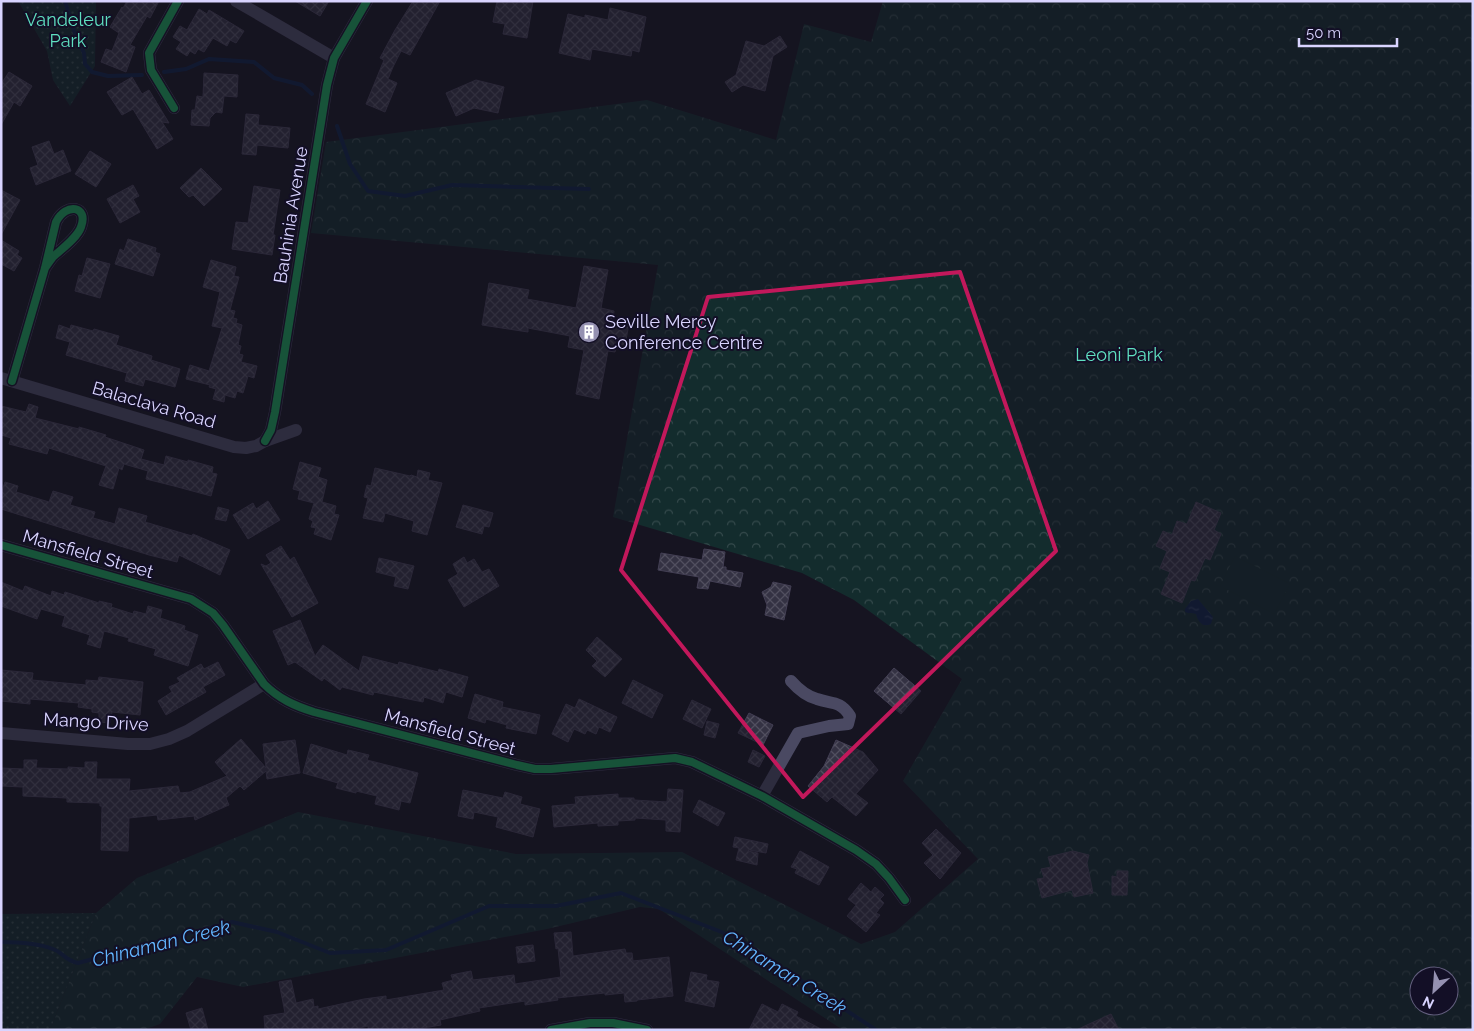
<svg xmlns="http://www.w3.org/2000/svg" width="1474" height="1031" viewBox="0 0 1474 1031" font-family="Raleway,sans-serif">
<defs>
<pattern id="forest-crowns" width="20" height="18" patternUnits="userSpaceOnUse" patternTransform="scale(1.25)"><rect width="20" height="18" fill="#132c2d"/><path d="M2 6a3 3 0 1 1 6 0M12 15a3 3 0 1 1 6 0" fill="none" stroke="#354a4c"/></pattern>
<pattern id="park-dots" width="8" height="8" patternUnits="userSpaceOnUse" patternTransform="scale(1.25)"><rect width="8" height="8" fill="#132c2d"/><path d="M2 2h.1M6 6h.1" fill="none" stroke="#354a4c" stroke-width="1.8" stroke-linecap="round"/></pattern>
<pattern id="water-ripples" width="26" height="14" patternUnits="userSpaceOnUse" patternTransform="scale(1.25)"><rect width="26" height="14" fill="#0d2144"/><path d="M2 4q2-2 4 0t4 0M15 11q2-2 4 0t4 0" fill="none" stroke="#304060"/></pattern>
<pattern id="building-cross-hatch" width="8" height="8" patternUnits="userSpaceOnUse" patternTransform="scale(1.25)"><rect width="8" height="8" fill="#343243"/><path d="M0 0l8 8M0 8l8-8" fill="none" stroke="#514f5f"/></pattern>
</defs>
<rect width="100%" height="100%" fill="#161421"/>
<path fill="url(#forest-crowns)" fill-rule="evenodd" d="M883,1H1473V1030H843L659,909L640,907L547,929L243,987L197,977L160,1024L143,1030H50L96,913L137,878L298,812L516,854L682,852L861,944L895,932L978,859L903,781L962,679L854,600L802,573L613,517L658,265L311,233L326,142L647,100L776,140L804,24L871,42ZM1419,976H1449V1006H1419Z"/>
<g fill="url(#park-dots)">
<path d="M18,1H96L95,66L70,106L53,80L47,51Z"/>
<path d="M96,913L50,1030H1V914Z"/>
</g>
<path fill="#132c2d" d="M1235,556L1290,584L1274,614L1220,586Z"/>
<path fill="url(#water-ripples)" d="M1198,599L1213,617L1211,624C1203,628 1198,622 1196,614L1191,613H1188L1185,612V609L1191,601Z"/>
<g fill="none" stroke-linecap="round" stroke-linejoin="round">
<g stroke="#0d2144" stroke-width="4">
<path d="M65,1L74,31L84,53L85,64L92,72L108,76L142,75"/>
<path d="M164,72L186,69L209,59L254,62L274,78L302,85L312,94"/>
<path d="M337,126L350,164L368,191L405,196L452,185L589,189"/>
<path d="M1,942C19,942 37,943 53,949C64,953 64,960 78,963L232,922L277,932L330,953L386,950L489,906H556L621,893L737,938L876,1030"/>
</g>
</g>
<g fill="url(#building-cross-hatch)" stroke="#433f54">
<path d="M127,1H159L150,18L147,16L130,45L135,47L126,72L101,62L106,49L112,51L119,33L110,27L122,7L123,8Z"/>
<path d="M295,1H329L320,16Z"/>
<path d="M413,1H440L410,55L401,51L393,67L388,79L397,83L385,112L366,104L384,60L380,58L395,30Z"/>
<path d="M497,1H533L527,38L503,34L505,24L493,22Z"/>
<path d="M610,8L646,17L639,52L632,50L631,56L592,49L590,60L559,53L568,14L585,18V15L608,20Z"/>
<path d="M199,9L207,14L209,10L244,31L236,43L230,40L227,46L213,38L204,52L198,49L195,54L190,51L187,56L176,49L181,42L173,37L180,26L187,30Z"/>
<path d="M780,36L787,47L773,56L765,91L743,85L732,92L725,82L736,75L746,41L764,46Z"/>
<path d="M9,72L32,86L20,106L14,102L1,125V84Z"/>
<path d="M204,73L238,75L237,97L224,96L222,113L216,112L210,118L209,126L191,125L192,110H195L197,96L203,97Z"/>
<path d="M132,77L142,94L149,90L169,123L162,122L173,139L157,149L133,109L122,115L107,92Z"/>
<path d="M476,80L504,87L498,113L474,108L456,116L446,93Z"/>
<path d="M246,114L259,115L258,125L290,128L288,148L257,145L256,155L242,154Z"/>
<path d="M49,141L54,154L63,150L71,171L36,185L30,168L38,165L32,147Z"/>
<path d="M90,151L111,164L96,187L75,174Z"/>
<path d="M201,168L222,189L204,206L193,195L189,197L180,188Z"/>
<path d="M133,185L139,196L133,199L140,212L120,223L107,199Z"/>
<path d="M254,186L280,190L273,235H275L272,255L232,249L236,222L248,223Z"/>
<path d="M1,190L20,200L1,235Z"/>
<path d="M128,239L156,248L155,252L160,254L153,276L115,264L120,249L124,251Z"/>
<path d="M1,240L19,251L17,255L22,258L14,271L1,264Z"/>
<path d="M87,258L110,264L100,298L75,291L79,275L82,276Z"/>
<path d="M211,260L236,267L234,276L239,277L230,310L235,311L233,318L237,319L236,323L242,325L238,345L241,346L239,354L243,355L241,362L257,366L254,378L248,376L243,393L237,391L235,398L225,395L224,402L213,399L216,389L209,387L210,385L186,379L190,365L209,371L222,328L212,326L220,292L203,287Z"/>
<path d="M584,266L608,270L601,308L614,311L613,321L629,324L625,345L617,344L615,352L608,351L599,399L576,394L584,350L568,347L570,336L528,328V332L482,325L489,283L529,290L527,299L576,308Z"/>
<path d="M59,325L70,329L71,325L93,331L94,329L119,336L116,345L152,356L151,360L180,369L175,387L145,379L143,386L125,381L127,373L66,355L70,342L56,338Z"/>
<path d="M29,404L38,407L35,418L79,429V427L106,435L105,437L144,450L141,459L164,465L166,456L188,462V460L213,467L212,473L217,474L211,496L174,486L146,479L148,471L124,464L122,470L119,468L113,489L99,485L106,466L49,448L47,454L9,444L11,438L1,435V406L26,412Z"/>
<path d="M300,462L321,468L318,477L327,480L322,502L336,506L334,514L339,515L331,540L314,534L316,528L311,527L313,521L309,519L314,503L298,499L300,491L293,489Z"/>
<path d="M375,468L410,476L411,475L417,477L418,470L430,473L428,480L442,483L427,535L412,531L414,521L385,513L383,522L363,518L368,498L364,497L367,485L371,486Z"/>
<path d="M5,482L18,486L16,492L49,502L53,491L73,497L70,505L95,512L93,518L115,524L119,508L147,516L145,522L192,536L193,534L230,550L220,575L179,555L177,562L149,555L1,509V494Z"/>
<path d="M268,501L280,520L248,539L233,515L253,503L256,509Z"/>
<path d="M1196,502L1221,513L1214,530L1221,534L1210,560L1205,558L1195,581L1191,580L1182,603L1161,594L1170,572L1160,568L1167,551L1156,546L1163,531L1172,535L1177,521L1187,524Z"/>
<path d="M463,505L493,513L489,527L484,526L482,534L456,527Z"/>
<path d="M218,507L229,510L226,521L215,519Z"/>
<path d="M281,546L290,560L294,557L318,603L292,617L261,564L266,566L271,563L266,555Z"/>
<path d="M704,549L725,552L723,567H726V570L743,573L740,587L710,581L708,589L697,588L699,577L658,570L661,553L702,560Z"/>
<path d="M464,557L467,563L474,559L482,572L489,569L499,586L464,607L448,580L458,574L453,564Z"/>
<path d="M379,558L414,566L408,589L394,586L396,577L376,572Z"/>
<path d="M1,582L23,591L25,586L51,596L52,591L64,595L65,592L99,603V601L112,604L111,607L133,614L134,611L146,614L148,606L162,610L160,618L185,626L184,630L198,635L188,666L154,655L156,649L128,641L129,638L104,631L100,648L87,644L90,635L62,626L65,616L41,609L37,619L1,606Z"/>
<path d="M773,582L791,586L784,620L765,615L767,605L762,592L771,587Z"/>
<path d="M300,620L315,656L323,645L359,671L363,656L398,665L399,662L438,672L439,669L468,677L462,697L446,692L443,703L424,697L423,702L374,692L373,695L342,687L340,690L324,678L322,681L295,662L288,665L273,631Z"/>
<path d="M597,637L622,659L605,677L592,666L597,661L586,650Z"/>
<path d="M218,662L225,675L203,687L206,692L166,715L158,701L172,692L169,687L180,682L177,678L201,664L204,669Z"/>
<path d="M894,668L921,691L901,714L874,691Z"/>
<path d="M1,670L33,673L32,680L86,685V680L98,681L99,677L143,682L140,715L112,712L110,723L99,722V713L92,712V709L78,707L79,703L30,699V704L1,701Z"/>
<path d="M633,680L663,695L652,718L622,703Z"/>
<path d="M475,694L503,702L502,707L540,715L536,734L506,728L507,725L486,719L485,723L468,718Z"/>
<path d="M579,699L617,717L610,732L599,727L596,734L587,730L585,734L574,729L568,742L552,734L566,704L575,708Z"/>
<path d="M692,700L711,709L702,728L683,719Z"/>
<path d="M749,713L773,725L763,745L738,733Z"/>
<path d="M707,721L719,724L715,738L704,735Z"/>
<path d="M241,739L266,768L263,744L295,740L300,773L267,779L266,771L244,790L240,786L226,798L229,805L195,820L194,816L158,820L157,815L129,818L128,851L101,850L102,806H100V803L67,802V798L23,796V787L1,786V768L24,769V760H37L36,768L68,769V767L85,768V762H97L96,779H130L129,791L178,786L180,793L190,792L227,776L215,762Z"/>
<path d="M836,740L863,752L878,770L856,794L868,803L856,816L832,797L827,802L808,786L824,766Z"/>
<path d="M311,744L347,755L348,750L369,755L367,760L418,773L410,803L401,801L399,810L375,804L377,796L356,791V793L336,788L338,783L303,773Z"/>
<path d="M753,750L765,756L759,767L748,762Z"/>
<path d="M668,789L683,790L680,832L666,831V820L635,818V820L618,821V825L598,826V823L554,827L552,806L576,804L575,797L618,794V798H634V800L667,802Z"/>
<path d="M463,790L503,798L505,792L522,797L520,804L540,809L533,837L496,827L498,817L474,812L473,819L458,816Z"/>
<path d="M699,800L725,813L718,826L693,812Z"/>
<path d="M936,829L961,853L940,879L924,863L933,855L922,843Z"/>
<path d="M735,837L768,844L766,853L749,850L748,851L758,853L757,865L736,860L739,848L733,847Z"/>
<path d="M800,851L829,867L819,885L795,873L797,869L791,867Z"/>
<path d="M1073,851L1089,855L1087,863L1093,893L1074,897L1072,890L1042,898L1037,879L1044,878L1041,869L1051,867L1048,857Z"/>
<path d="M1117,871H1128L1127,895H1112V876L1117,877Z"/>
<path d="M861,883L871,892L875,887L884,895L880,899L884,903L876,913L880,915L866,932L847,916L856,905L848,899Z"/>
<path d="M571,932L573,956L625,949L626,953H632L633,961L669,957L673,996L637,1000V1001L625,1002L624,993L605,995V993L557,998L558,1000L525,1005V1001L479,1008L480,1011L440,1020L441,1025L412,1030H411L410,1028L396,1030H368V1026L352,1030H265L264,1016L285,1013L279,982L291,980L296,1003L313,999L314,1007L318,1006V1009L364,999L386,996V1000L444,990L442,983L453,980L451,975L471,971L473,980L514,975L515,984L561,977L558,948L556,949L554,933Z"/>
<path d="M533,945L535,961L518,963L516,947Z"/>
<path d="M691,972L707,975L706,980L719,982L714,1007L685,1001Z"/>
<path d="M762,1004L778,1012L782,1004L798,1012L796,1016L823,1030H749Z"/>
<path d="M202,1008L208,1030H191L186,1013Z"/>
<path d="M1111,1014L1119,1030H1076Z"/>
</g>
<g fill="none" stroke-linecap="round" stroke-linejoin="round">
<g stroke="#4a4962" stroke-width="12">
<path d="M236,1L334,58"/>
<path d="M174,108L151,70L149,53L178,1"/>
<path d="M1,378L234,447L246,448L256,446L265,441L296,430"/>
<path d="M12,381L45,268L56,222C66,202 89,206 81,227C77,238 63,248 54,256C51,259 48,264 45,268"/>
<path d="M265,441L271,430L275,412L327,85L334,58L367,1"/>
<path d="M1,545L191,599L213,613L223,625L264,684C279,699 295,706 314,712L517,765L535,769H551L675,758L692,762L762,796L856,850L876,864L889,878L905,900"/>
<path d="M1,733L128,744H150L169,739L187,731L264,684"/>
<path d="M762,796L798,733L829,726L848,724L850,716C840,700 831,704 817,699C806,696 798,689 791,681"/>
<path d="M551,1030L590,1023H613L647,1030"/>
</g>
<g stroke="#130f26" stroke-width="11">
<g id="cycleway">
<path d="M174,108L151,70L149,53L178,1"/>
<path d="M12,381L45,268L56,222C66,202 89,206 81,227C77,238 63,248 54,256C51,259 48,264 45,268"/>
<path d="M265,441L271,430L275,412L327,85L334,58L367,1"/>
<path d="M1,545L191,599L213,613L223,625L264,684C279,699 295,706 314,712L517,765L535,769H551L675,758L692,762L762,796L856,850L876,864L889,878L905,900"/>
<path d="M551,1030L590,1023H613L647,1030"/>
</g>
</g>
<use href="#cycleway" stroke="#1a9f57" stroke-width="8"/>
</g>
<path d="M0 0H1474V1031H0ZM960,272L1056,551L803,797L621,570L708,297Z" fill="#161421" fill-opacity=".55" fill-rule="evenodd"/>
<path fill="none" stroke="#c2185b" stroke-width="4" stroke-linejoin="round" d="M960,272L1056,551L803,797L621,570L708,297Z"/>
<defs>
<g id="building-disc" transform="scale(1.125)"><circle r="9.5" fill="#9591b1" stroke="#130f26"/><path d="M-4-6H4V6H1V3H-1V6H-4ZM-2.5-4.3h1.7v1.8h-1.7ZM.8-4.3h1.7v1.8H.8ZM-2.5-1h1.7V.8h-1.7ZM.8-1h1.7V.8H.8Z" fill="#fff"/></g>
</defs>
<g fill-rule="evenodd">
<use href="#building-disc" x="589" y="332"/>
</g>
<g text-anchor="middle" stroke-width="4" stroke-linejoin="round" paint-order="stroke">
<g font-size="18" fill="#5fe0c0" stroke="#130f26">
<text x="68" y="26">Vandeleur<tspan x="68" dy="21">Park</tspan></text>
<text x="1119" y="361">Leoni Park</text>
</g>
<g font-size="18" fill="#d9d4ff" stroke="#130f26">
<text transform="translate(291 215) rotate(-81)" y="6">Bauhinia Avenue</text>
<text transform="translate(154 405) rotate(16)" y="6">Balaclava Road</text>
<text transform="translate(88 554) rotate(16)" y="6">Mansfield Street</text>
<text transform="translate(96 722) rotate(3)" y="6">Mango Drive</text>
<text transform="translate(450 732) rotate(15)" y="6">Mansfield Street</text>
</g>
<g font-size="18" fill="#d9d4ff" stroke="#130f26" text-anchor="start">
<text x="605" y="328">Seville Mercy<tspan x="605" dy="21">Conference Centre</tspan></text>
</g>
<g font-size="19" font-style="italic" fill="#62b6ff" stroke="#130f26">
<text transform="translate(161 943) rotate(-14)" y="7">Chinaman Creek</text>
<text transform="translate(785 972) rotate(32)" y="7">Chinaman Creek</text>
</g>
</g>
<rect width="1474" height="1031" fill="none" stroke="#d9d4ff" stroke-width="5"/>
<g transform="translate(1434 991) rotate(206)"><circle r="24" fill="#130f26" stroke="#625e7d"/>
<path d="M0-4L9 19L0 12L-9 19Z" fill="#9591b1"/>
<text y="-8" font-size="14" font-weight="bold" text-anchor="middle" fill="#d9d4ff">N</text>
</g>
<path d="M1299 38v8h98v-8" fill="none" stroke="#d9d4ff" stroke-width="2.5"/>
<text x="1306" y="38" font-size="15" fill="#d9d4ff" stroke="#130f26" stroke-width="4" paint-order="stroke">50 m</text>
</svg>
